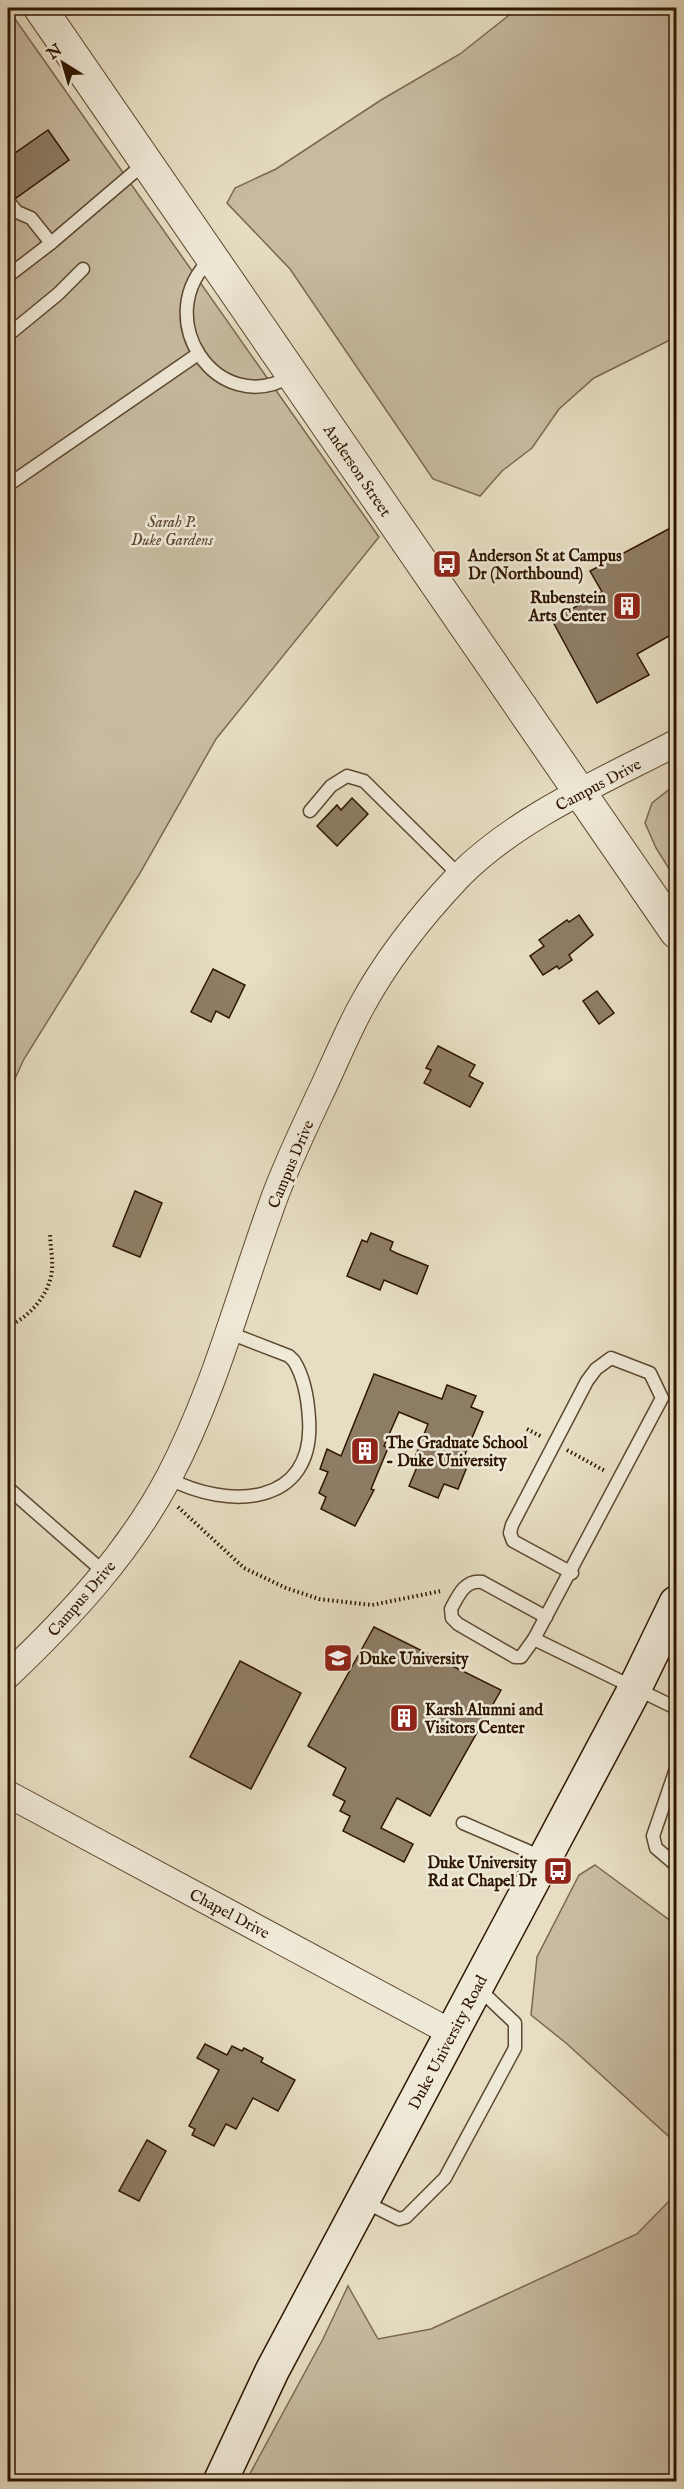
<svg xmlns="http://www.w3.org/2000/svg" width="684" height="2489" viewBox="0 0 684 2489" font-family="'IM FELL English',serif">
<rect width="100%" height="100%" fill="#e6ddc2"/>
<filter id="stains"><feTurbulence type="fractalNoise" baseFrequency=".00333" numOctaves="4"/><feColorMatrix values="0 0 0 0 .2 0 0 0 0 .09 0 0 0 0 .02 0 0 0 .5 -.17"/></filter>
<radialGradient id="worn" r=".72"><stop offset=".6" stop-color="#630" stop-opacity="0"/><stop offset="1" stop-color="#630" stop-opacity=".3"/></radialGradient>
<g fill="#c7bba1" stroke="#7b6850" stroke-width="1.5">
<path d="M518,8H676V337L594,378L559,409L532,448L502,471L480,496L433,479L290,269L227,203L235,188L276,169L381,100L460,54Z"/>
<path d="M8,9L379,537L216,739L140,873L24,1059L8,1094Z"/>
<path d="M676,784V880L656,848L645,823L652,803Z"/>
<path d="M595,1865L676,1925V2143L566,2043L531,2015L537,1957L579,1875Z"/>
<path d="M676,2194V2481H246L323,2339L348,2286L378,2339L431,2329L637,2234Z"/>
</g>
<g fill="#8e7d65" stroke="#2f1600" stroke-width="1.5">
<path d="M48,130L69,160L16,198L8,193V158Z"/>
<path d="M676,525V632L637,654L649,675L597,703L552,620L602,592L590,571Z"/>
<path d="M352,798L368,814L337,846L317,826L337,805L341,810Z"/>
<path d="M579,915L593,935L569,955L572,960L559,969L557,966L543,975L530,956L544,946L539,940L567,920L569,922Z"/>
<path d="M213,969L245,985L229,1018L216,1011L211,1022L191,1012Z"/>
<path d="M597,991L614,1013L599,1024L583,1001Z"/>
<path d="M438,1046L475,1065L469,1076L483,1083L470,1107L424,1083L431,1070L426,1068Z"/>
<path d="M135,1191L162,1203L140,1257L113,1246Z"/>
<path d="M371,1233L393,1242L390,1250L396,1253L428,1266L417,1294L384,1280L380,1290L347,1276L362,1240L367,1242Z"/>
<path d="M374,1374L442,1399L447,1385L476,1396L471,1407L483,1412L463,1459L469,1462L458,1489L444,1484L438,1498L409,1486L417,1467L412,1465L428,1424L399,1412L384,1446L388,1448L371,1489L374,1490L355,1526L321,1509L326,1497L319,1493L328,1472L320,1469L327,1449L341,1456Z"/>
<path d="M374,1627L501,1690L430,1816L397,1798L381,1828L413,1844L404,1862L343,1831L350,1816L340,1811L345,1801L333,1795L346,1768L308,1746Z"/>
<path d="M240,1661L301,1693L251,1789L190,1757Z"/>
<path d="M205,2044L227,2055L232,2046L242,2051L244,2048L263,2058L261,2062L295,2080L278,2111L253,2098L236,2129L226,2124L214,2146L192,2135L195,2129L189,2126L219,2070L197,2058Z"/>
<path d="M147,2140L166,2151L139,2201L119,2191Z"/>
</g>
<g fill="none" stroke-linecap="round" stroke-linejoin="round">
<g stroke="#5d4830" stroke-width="15">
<g id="service">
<path d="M8,201L17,212L31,218L51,243L8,276"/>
<path d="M51,243L146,162"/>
<path d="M212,258C148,316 217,420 291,376"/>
<path d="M8,335L58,294L83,269"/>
<path d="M8,485L198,354"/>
<path d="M310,811L331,786L347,776L364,781L460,876"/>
<path d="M168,1478C228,1510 315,1507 309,1419C308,1401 304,1377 294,1361L289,1356L227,1332"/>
<path d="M8,1488L105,1573"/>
<path d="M572,1573L513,1541L510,1533L512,1525L587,1381L596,1369L611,1358L650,1373L662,1398L534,1639L676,1708"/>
<path d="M534,1639L521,1657H515L458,1624L452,1618L451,1609C458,1596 465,1579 482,1582L546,1617"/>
<path d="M676,1769L653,1836L656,1848L676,1865"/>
<path d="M463,1823L544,1858"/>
<path d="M363,2201L399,2219L406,2217L445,2178L515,2048V2023L477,1987"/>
</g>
</g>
<g stroke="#5d4830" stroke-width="28">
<g id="minor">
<path d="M8,1675C70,1616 128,1554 169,1477C213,1394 238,1299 270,1210C283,1171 302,1133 319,1096C333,1067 345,1037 360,1009C385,962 422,915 459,876C519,816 603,781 676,743"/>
<path d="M8,1794L452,2033"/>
</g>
</g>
<g stroke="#5d4830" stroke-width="34">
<path id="tertiary" d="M40,8L676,932"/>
</g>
<g stroke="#2f1600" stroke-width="36">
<path id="secondary" d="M220,2482L272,2371L631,1696L676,1603"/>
</g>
<g stroke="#2f1600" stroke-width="4" stroke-dasharray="1.5 3" stroke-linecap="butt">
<path d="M8,1326C29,1318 50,1294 52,1270C53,1258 50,1245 50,1232"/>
<path d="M527,1429L542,1437"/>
<path d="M567,1450L605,1471"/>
<path d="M178,1507L244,1568L286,1588L319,1599L372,1605L441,1591"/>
</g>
<use href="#service" stroke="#efe9d7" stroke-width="12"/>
<use href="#minor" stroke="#efe9d7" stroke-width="26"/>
<use href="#tertiary" stroke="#efe9d7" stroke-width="32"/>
<use href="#secondary" stroke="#efe9d7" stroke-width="33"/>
</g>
<defs>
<g id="bus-square" transform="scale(1.5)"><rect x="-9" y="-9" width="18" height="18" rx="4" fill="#8f2418" stroke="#efe9d7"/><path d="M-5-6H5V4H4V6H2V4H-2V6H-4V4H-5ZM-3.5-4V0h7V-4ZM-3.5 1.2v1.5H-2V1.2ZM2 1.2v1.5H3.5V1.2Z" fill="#fff"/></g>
<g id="building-square" transform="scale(1.5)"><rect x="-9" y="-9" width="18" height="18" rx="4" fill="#8f2418" stroke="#efe9d7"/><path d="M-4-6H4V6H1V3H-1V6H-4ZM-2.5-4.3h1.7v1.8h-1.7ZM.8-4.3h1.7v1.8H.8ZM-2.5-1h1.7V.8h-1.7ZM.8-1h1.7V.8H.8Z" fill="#fff"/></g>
<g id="university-square" transform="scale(1.5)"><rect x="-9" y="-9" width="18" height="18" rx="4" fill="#8f2418" stroke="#efe9d7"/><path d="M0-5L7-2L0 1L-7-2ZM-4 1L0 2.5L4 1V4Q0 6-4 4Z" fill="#fff"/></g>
</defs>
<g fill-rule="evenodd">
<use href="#bus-square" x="447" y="564"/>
<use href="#building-square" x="627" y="606"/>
<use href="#building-square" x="365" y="1451"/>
<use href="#university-square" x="338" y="1658"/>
<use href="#building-square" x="404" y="1718"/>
<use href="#bus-square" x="558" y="1871"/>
</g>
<g text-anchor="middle" stroke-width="5" stroke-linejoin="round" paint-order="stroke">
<g font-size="16" fill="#2f1600" stroke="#efe9d7">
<text transform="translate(358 470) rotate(56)" y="6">Anderson Street</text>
<text transform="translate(598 784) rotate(-28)" y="6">Campus Drive</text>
<text transform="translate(290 1164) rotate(-67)" y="6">Campus Drive</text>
<text transform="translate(81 1598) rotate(-49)" y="6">Campus Drive</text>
<text transform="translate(230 1913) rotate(28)" y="6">Chapel Drive</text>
<text transform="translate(447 2042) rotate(-62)" y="6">Duke University Road</text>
</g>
<g font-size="16" font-style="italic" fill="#5d4830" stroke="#efe9d7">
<text x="172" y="527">Sarah P.<tspan x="172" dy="18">Duke Gardens</tspan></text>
</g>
<g font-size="16" font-weight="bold" fill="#2f1600" stroke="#efe9d7" text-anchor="start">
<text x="468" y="561">Anderson St at Campus<tspan x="468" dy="18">Dr (Northbound)</tspan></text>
<text x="606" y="603" text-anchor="end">Rubenstein<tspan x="606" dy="18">Arts Center</tspan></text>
<text x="386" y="1448">The Graduate School<tspan x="386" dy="18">- Duke University</tspan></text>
<text x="359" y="1664">Duke University</text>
<text x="425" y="1715">Karsh Alumni and<tspan x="425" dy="18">Visitors Center</tspan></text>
<text x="537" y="1868" text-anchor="end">Duke University<tspan x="537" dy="18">Rd at Chapel Dr</tspan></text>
</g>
</g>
<rect width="684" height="2489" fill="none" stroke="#e6ddc2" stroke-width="30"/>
<rect x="9" y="9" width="666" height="2471" fill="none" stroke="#2f1600" stroke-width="3"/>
<rect x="15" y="15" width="654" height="2459" fill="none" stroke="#2f1600" stroke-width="1.5"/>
<g transform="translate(63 63) rotate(323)" stroke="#efe9d7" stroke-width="4.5" paint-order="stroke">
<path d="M0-4.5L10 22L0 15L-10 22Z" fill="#2f1600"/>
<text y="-9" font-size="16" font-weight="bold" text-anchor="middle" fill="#2f1600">N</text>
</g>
<rect width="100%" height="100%" filter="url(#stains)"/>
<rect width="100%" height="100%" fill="url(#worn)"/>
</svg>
